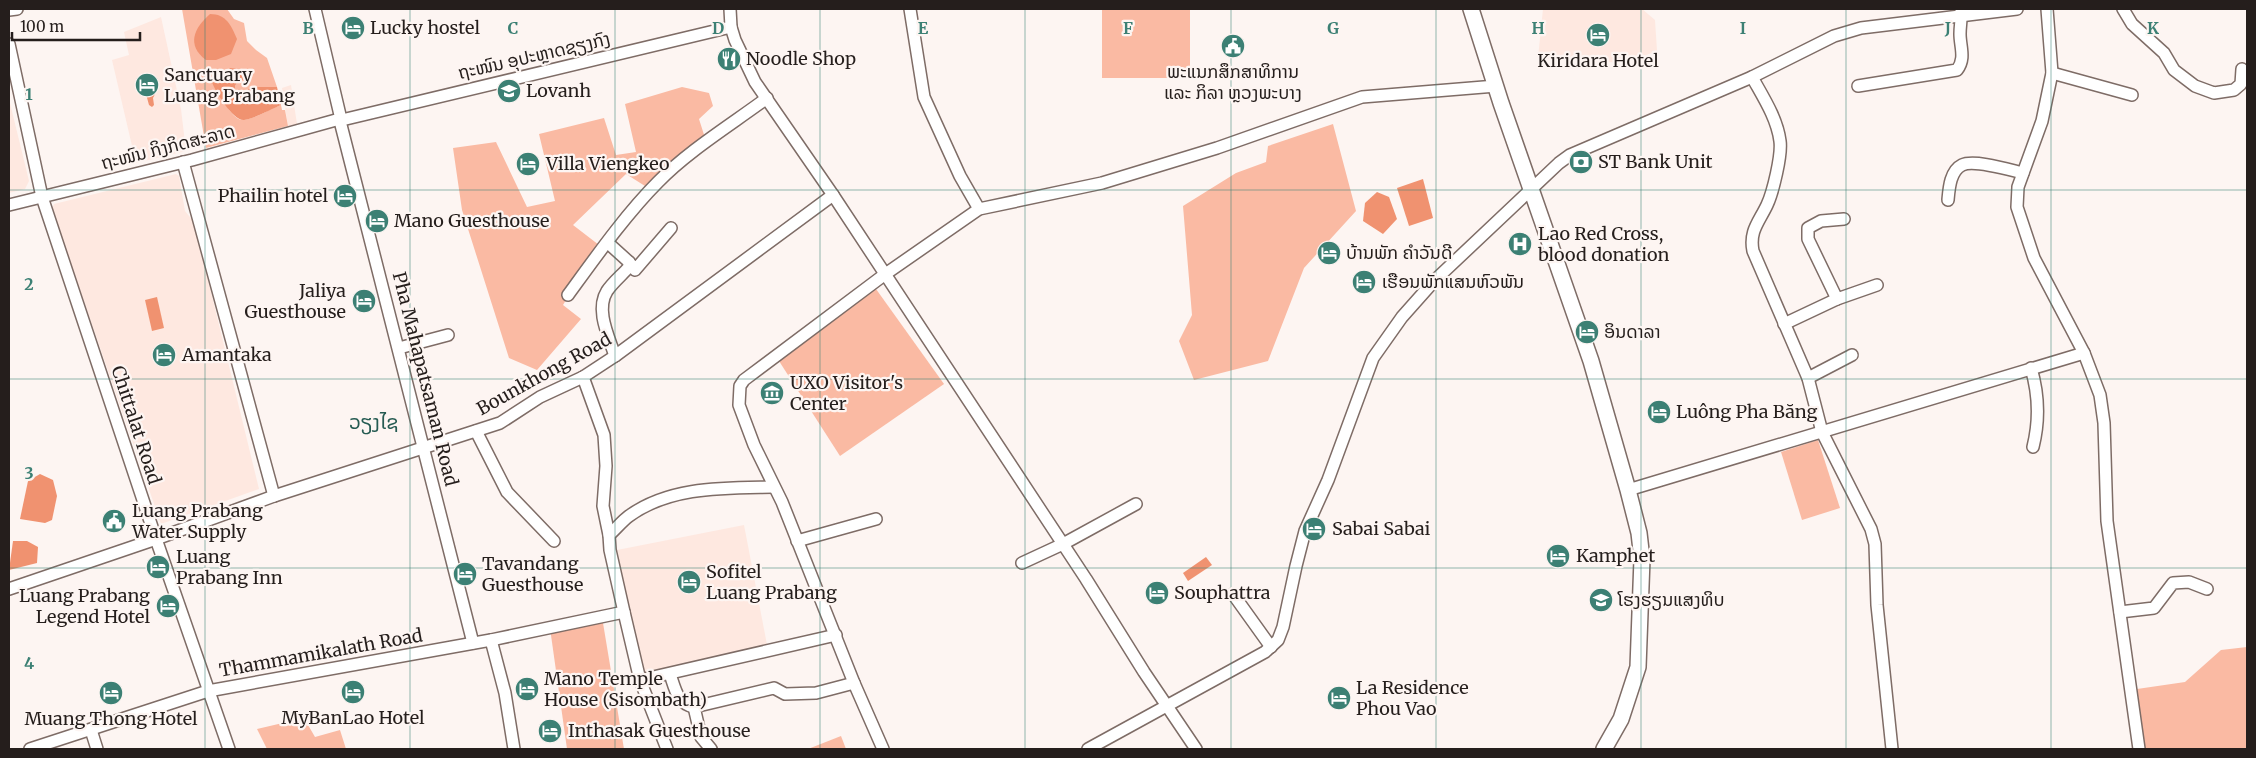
<svg xmlns="http://www.w3.org/2000/svg" width="2256" height="758" viewBox="0 0 2256 758" font-family="Merriweather,'Noto Sans Lao',serif">
<rect width="100%" height="100%" fill="#fdf5f2"/>
<g fill="#fee8e0">
<path d="M1543,9H1642L1655,20L1657,51L1625,63L1538,58Z"/>
<path d="M161,17L181,109L186,151L136,163L112,60L129,55L124,32Z"/>
<path d="M291,85L297,124L288,126L282,88Z"/>
<path d="M9,99L29,181L25,189L9,193Z"/>
<path d="M176,174L179,176L185,211L194,222L259,489L161,524L52,209L54,204Z"/>
<path d="M744,525L768,650L643,676L617,550Z"/>
</g>
<g fill="#fabaa3">
<path d="M182,9H227L234,19L244,23L247,41L256,50L267,58L277,87H251L244,96H238L235,92V86L238,81L230,68L216,75L213,79C218,89 230,120 243,120C255,119 270,109 281,105L282,110H285L288,126L206,148Z"/>
<rect x="1102" y="9" width="88" height="69"/>
<path d="M682,87L709,93L713,106L699,119L706,141L645,186L626,174L573,225L599,245L563,305L581,319L537,370L509,358L462,210L453,148L496,142L527,207L555,201L539,134L604,118L616,155L636,152L625,104Z"/>
<path d="M1333,124L1356,211L1304,268L1268,361L1194,380L1179,341L1192,315L1183,206L1236,173L1266,162L1268,146Z"/>
<path d="M876,289L944,384L840,456L779,361Z"/>
<path d="M1818,440L1840,508L1802,520L1781,452Z"/>
<path d="M602,617L624,749H567L550,628Z"/>
<path d="M2247,647V749H2145L2137,689L2185,682L2221,650Z"/>
<path d="M304,718L315,737L340,730L346,749H267L257,729Z"/>
<path d="M841,736L846,749H808Z"/>
</g>
<g fill="#f09270">
<path d="M210,14C226,14 231,25 237,39L231,54L216,60H206C186,45 194,28 210,14Z"/>
<path d="M230,68L238,69L242,73L243,80L238,81L235,86V92L238,96H244L250,87H277L281,105C271,109 254,119 244,120C233,121 215,91 212,82L216,75Z"/>
<path d="M148,79L151,81L156,92L153,98L154,105L152,107L149,105L143,83Z"/>
<path d="M1423,179L1433,218L1409,226L1397,188Z"/>
<path d="M1377,192L1389,197L1397,219L1383,234L1363,221L1365,203Z"/>
<path d="M157,297L164,328L152,331L145,300Z"/>
<path d="M40,474L53,480L57,496L52,520L45,523L20,519L28,481Z"/>
<path d="M13,541H27L38,547L37,563L9,570Z"/>
<path d="M1206,557L1212,565L1188,581L1183,573Z"/>
</g>
<g fill="none" stroke-linecap="round" stroke-linejoin="round">
<g stroke="#7e6c66" stroke-width="14">
<g id="minor">
<path d="M315,9L340,115"/>
<path d="M730,9L731,27L735,40L755,82L833,195L1086,579L1144,672L1196,749"/>
<path d="M910,9L924,97L960,176L979,209"/>
<path d="M2047,9L2052,73L2042,121L2018,187L2017,207L2034,258L2084,353L2100,395L2104,423L2107,521L2139,749"/>
<path d="M2123,9L2132,24L2164,53L2174,70L2195,86L2214,93L2234,90L2241,84L2242,69"/>
<path d="M9,10L17,9"/>
<path d="M9,44L42,197L156,539L229,749"/>
<path d="M2052,73L2132,95"/>
<path d="M1752,77C1763,97 1777,118 1780,141C1782,155 1773,192 1767,205C1759,222 1749,231 1753,251L1808,378L1822,432L1871,529L1875,544L1877,605L1892,749"/>
<path d="M1858,86L1957,70C1966,58 1960,47 1960,34C1960,25 1962,17 1961,9"/>
<path d="M346,119L731,27"/>
<path d="M341,125L473,643"/>
<path d="M183,162L274,496"/>
<path d="M1948,200C1949,189 1950,171 1962,165C1974,159 2010,170 2023,173"/>
<path d="M9,205L192,160L336,120"/>
<path d="M608,243L629,262L635,270L671,228"/>
<path d="M568,295C595,258 626,214 658,182C688,151 732,124 767,98"/>
<path d="M1837,299L1808,239V228L1821,221L1844,219"/>
<path d="M1784,324L1837,299L1877,285"/>
<path d="M399,348L448,335"/>
<path d="M615,356C609,337 595,310 607,291C613,282 622,275 629,267V262"/>
<path d="M2031,368C2039,395 2040,419 2033,447"/>
<path d="M583,377L604,435L606,466L603,506L609,535L610,550L624,612L640,680L667,749"/>
<path d="M1808,378L1852,355"/>
<path d="M476,431L507,492L554,541"/>
<path d="M1628,490L2084,353"/>
<path d="M609,535C616,529 622,521 629,516C670,486 725,488 773,487"/>
<path d="M797,541L876,519"/>
<path d="M1022,563L1063,544L1136,504"/>
<path d="M9,589L156,539L274,496L500,423L540,397L583,377L615,356L833,195"/>
<path d="M1233,594L1271,647"/>
<path d="M2120,612L2154,608L2173,583L2189,582L2207,589"/>
<path d="M491,640L505,693L514,749"/>
<path d="M670,674C675,688 677,704 694,707L774,688L785,694L816,693L854,683"/>
<path d="M640,680L836,635"/>
<path d="M694,707L701,737L711,749"/>
<path d="M91,730L97,749"/>
<path d="M30,749L208,691L491,640L624,612"/>
<path d="M883,749L854,683L782,502L754,445L739,405L740,386L744,380L884,275L979,209L1102,183L1217,148L1362,97L1496,86"/>
<path d="M1088,749L1265,652L1278,640L1283,627L1296,566L1305,531L1328,480L1373,358L1402,317L1434,281L1559,163L1570,155L1752,77L1834,36L1861,28L2017,9"/>
</g>
</g>
<g stroke="#7e6c66" stroke-width="18">
<path id="major" d="M1471,9L1501,103L1591,361L1628,490L1639,533L1642,559L1638,667L1621,719L1604,749"/>
</g>
<use href="#minor" stroke="#fff" stroke-width="11"/>
<use href="#major" stroke="#fff" stroke-width="15"/>
</g>
<path fill="none" stroke="#3c8074" stroke-width="1" stroke-opacity="0.55" d="M205,9V749M410,9V749M615,9V749M820,9V749M1025,9V749M1231,9V749M1436,9V749M1641,9V749M1846,9V749M2051,9V749M9,190H2247M9,379H2247M9,568H2247"/>
<defs>
<g id="hotel-disc" transform="scale(1.25)"><circle r="9.5" fill="#3c8074" stroke="#fdf5f2"/><path d="M-6-4.5h1.5V1H6V5H4.5V3h-9V5H-6ZM-4 0a1.8 1.8 0 1 1 3.6 0ZM.5 0V-2.5h3Q6-2.5 6 0Z" fill="#fff"/></g>
<g id="civic-disc" transform="scale(1.25)"><circle r="9.5" fill="#3c8074" stroke="#fdf5f2"/><path d="M-.6-6.5H3V-4.5H.6V-3L4-1V1h2V6H-6V1h2V-1L-.6-3ZM-1.2 2.5V6h2.4V2.5Z" fill="#fff"/></g>
<g id="restaurant-disc" transform="scale(1.25)"><circle r="9.5" fill="#3c8074" stroke="#fdf5f2"/><path d="M-5-6h1v4h1v-4h1v4h1v-4h1v5L-1.5 .5V6h-2V.5L-5-1ZM5-6V6H3V1.5H1.5Q1.5-4 5-6Z" fill="#fff"/></g>
<g id="university-disc" transform="scale(1.25)"><circle r="9.5" fill="#3c8074" stroke="#fdf5f2"/><path d="M0-5L7-2L0 1L-7-2ZM-4 1L0 2.5L4 1V4Q0 6-4 4Z" fill="#fff"/></g>
<g id="bank-disc" transform="scale(1.25)"><circle r="9.5" fill="#3c8074" stroke="#fdf5f2"/><path d="M-6-4H6V4H-6ZM0-2.3a2.3 2.3 0 1 0 0 4.6a2.3 2.3 0 1 0 0-4.6Z" fill="#fff"/></g>
<g id="hospital-disc" transform="scale(1.25)"><circle r="9.5" fill="#3c8074" stroke="#fdf5f2"/><path d="M-5-5h3v3.5h4V-5h3V5h-3V1.5h-4V5h-3Z" fill="#fff"/></g>
<g id="museum-disc" transform="scale(1.25)"><circle r="9.5" fill="#3c8074" stroke="#fdf5f2"/><path d="M0-6L6-3V-2H-6V-3ZM-5-1h2V3h-2ZM-1-1h2V3h-2ZM3-1h2V3H3ZM-6 4H6V6H-6Z" fill="#fff"/></g>
<g id="school-disc" transform="scale(1.25)"><circle r="9.5" fill="#3c8074" stroke="#fdf5f2"/><path d="M0-5L7-2L0 1L-7-2ZM-4 1L0 2.5L4 1V4Q0 6-4 4Z" fill="#fff"/></g>
</defs>
<g fill-rule="evenodd">
<use href="#hotel-disc" x="353" y="28"/>
<use href="#hotel-disc" x="1598" y="35"/>
<use href="#civic-disc" x="1233" y="46"/>
<use href="#restaurant-disc" x="729" y="59"/>
<use href="#hotel-disc" x="147" y="85"/>
<use href="#university-disc" x="509" y="91"/>
<use href="#bank-disc" x="1581" y="162"/>
<use href="#hotel-disc" x="528" y="164"/>
<use href="#hotel-disc" x="345" y="196"/>
<use href="#hotel-disc" x="377" y="221"/>
<use href="#hospital-disc" x="1520" y="244"/>
<use href="#hotel-disc" x="1329" y="253"/>
<use href="#hotel-disc" x="1364" y="282"/>
<use href="#hotel-disc" x="364" y="301"/>
<use href="#hotel-disc" x="1587" y="332"/>
<use href="#hotel-disc" x="164" y="355"/>
<use href="#museum-disc" x="772" y="393"/>
<use href="#hotel-disc" x="1659" y="412"/>
<use href="#civic-disc" x="114" y="521"/>
<use href="#hotel-disc" x="1314" y="529"/>
<use href="#hotel-disc" x="1558" y="556"/>
<use href="#hotel-disc" x="158" y="567"/>
<use href="#hotel-disc" x="465" y="574"/>
<use href="#hotel-disc" x="689" y="582"/>
<use href="#hotel-disc" x="1157" y="593"/>
<use href="#school-disc" x="1601" y="600"/>
<use href="#hotel-disc" x="168" y="606"/>
<use href="#hotel-disc" x="527" y="689"/>
<use href="#hotel-disc" x="353" y="692"/>
<use href="#hotel-disc" x="111" y="693"/>
<use href="#hotel-disc" x="1339" y="698"/>
<use href="#hotel-disc" x="550" y="731"/>
</g>
<g text-anchor="middle" stroke-width="4.5" stroke-linejoin="round" paint-order="stroke">
<g font-size="18" fill="#251e1c" stroke="#fdf5f2" text-anchor="start">
<text x="370" y="34">Lucky hostel</text>
<text x="746" y="65">Noodle Shop</text>
<text x="1598" y="67" text-anchor="middle">Kiridara Hotel</text>
<text x="1233" y="78" text-anchor="middle">ພະແນກສຶກສາທິການ<tspan x="1233" dy="21">ແລະ ກິລາ ຫຼວງພະບາງ</tspan></text>
<text x="164" y="81">Sanctuary<tspan x="164" dy="21">Luang Prabang</tspan></text>
<text x="526" y="97">Lovanh</text>
<text x="1598" y="168">ST Bank Unit</text>
<text x="546" y="170">Villa Viengkeo</text>
<text x="328" y="202" text-anchor="end">Phailin hotel</text>
<text x="394" y="227">Mano Guesthouse</text>
<text x="1538" y="240">Lao Red Cross,<tspan x="1538" dy="21">blood donation</tspan></text>
<text x="1346" y="259">ບ້ານພັກ ຄໍາວັນດີ</text>
<text x="1382" y="288">ເຮືອນພັກແສນຫົວພັນ</text>
<text x="346" y="297" text-anchor="end">Jaliya<tspan x="346" dy="21">Guesthouse</tspan></text>
<text x="1604" y="338">ອິນດາລາ</text>
<text x="182" y="361">Amantaka</text>
<text x="790" y="389">UXO Visitor's<tspan x="790" dy="21">Center</tspan></text>
<text x="1676" y="418">Luông Pha Băng</text>
<text x="132" y="517">Luang Prabang<tspan x="132" dy="21">Water Supply</tspan></text>
<text x="1332" y="535">Sabai Sabai</text>
<text x="1576" y="562">Kamphet</text>
<text x="176" y="563">Luang<tspan x="176" dy="21">Prabang Inn</tspan></text>
<text x="482" y="570">Tavandang<tspan x="482" dy="21">Guesthouse</tspan></text>
<text x="706" y="578">Sofitel<tspan x="706" dy="21">Luang Prabang</tspan></text>
<text x="1174" y="599">Souphattra</text>
<text x="150" y="602" text-anchor="end">Luang Prabang<tspan x="150" dy="21">Legend Hotel</tspan></text>
<text x="1618" y="606">ໂຮງຮຽນແສງທິບ</text>
<text x="544" y="685">Mano Temple<tspan x="544" dy="21">House (Sisombath)</tspan></text>
<text x="1356" y="694">La Residence<tspan x="1356" dy="21">Phou Vao</tspan></text>
<text x="353" y="724" text-anchor="middle">MyBanLao Hotel</text>
<text x="111" y="725" text-anchor="middle">Muang Thong Hotel</text>
<text x="568" y="737">Inthasak Guesthouse</text>
</g>
<g font-size="18" fill="#251e1c" stroke="#fdf5f2">
<text transform="translate(534 56) rotate(-13)" y="6">ຖະໜົນ ອຸປະຫຼາດຊຽງກົງ</text>
<text transform="translate(168 147) rotate(-14)" y="6">ຖະໜົນ ກິງກິດສະລາດ</text>
<text transform="translate(544 374) rotate(-29)" y="6">Bounkhong Road</text>
<text transform="translate(425 379) rotate(76)" y="6">Pha Mahapatsaman Road</text>
<text transform="translate(136 425) rotate(72)" y="6">Chittalat Road</text>
<text transform="translate(321 653) rotate(-10)" y="6">Thammamikalath Road</text>
</g>
<g font-size="20" fill="#255b52" stroke="#fdf5f2">
<text x="374" y="429">ວຽງໄຊ</text>
</g>
</g>
<g font-size="16" text-anchor="middle" font-weight="bold" fill="#3c8074" stroke="#fdf5f2" stroke-width="4.5" stroke-linejoin="round" paint-order="stroke">
<text x="308" y="34">B</text>
<text x="513" y="34">C</text>
<text x="718" y="34">D</text>
<text x="923" y="34">E</text>
<text x="1128" y="34">F</text>
<text x="1333" y="34">G</text>
<text x="1538" y="34">H</text>
<text x="1743" y="34">I</text>
<text x="1948" y="34">J</text>
<text x="2153" y="34">K</text>
<text x="29" y="100">1</text>
<text x="29" y="290">2</text>
<text x="29" y="479">3</text>
<text x="29" y="669">4</text>
</g>
<rect width="2256" height="758" fill="none" stroke="#251e1c" stroke-width="20"/>
<path d="M12 32v8h128v-8" fill="none" stroke="#251e1c" stroke-width="2.5"/>
<text x="20" y="32" font-size="15" fill="#251e1c" stroke="#fdf5f2" stroke-width="4" paint-order="stroke">100 m</text>
</svg>
